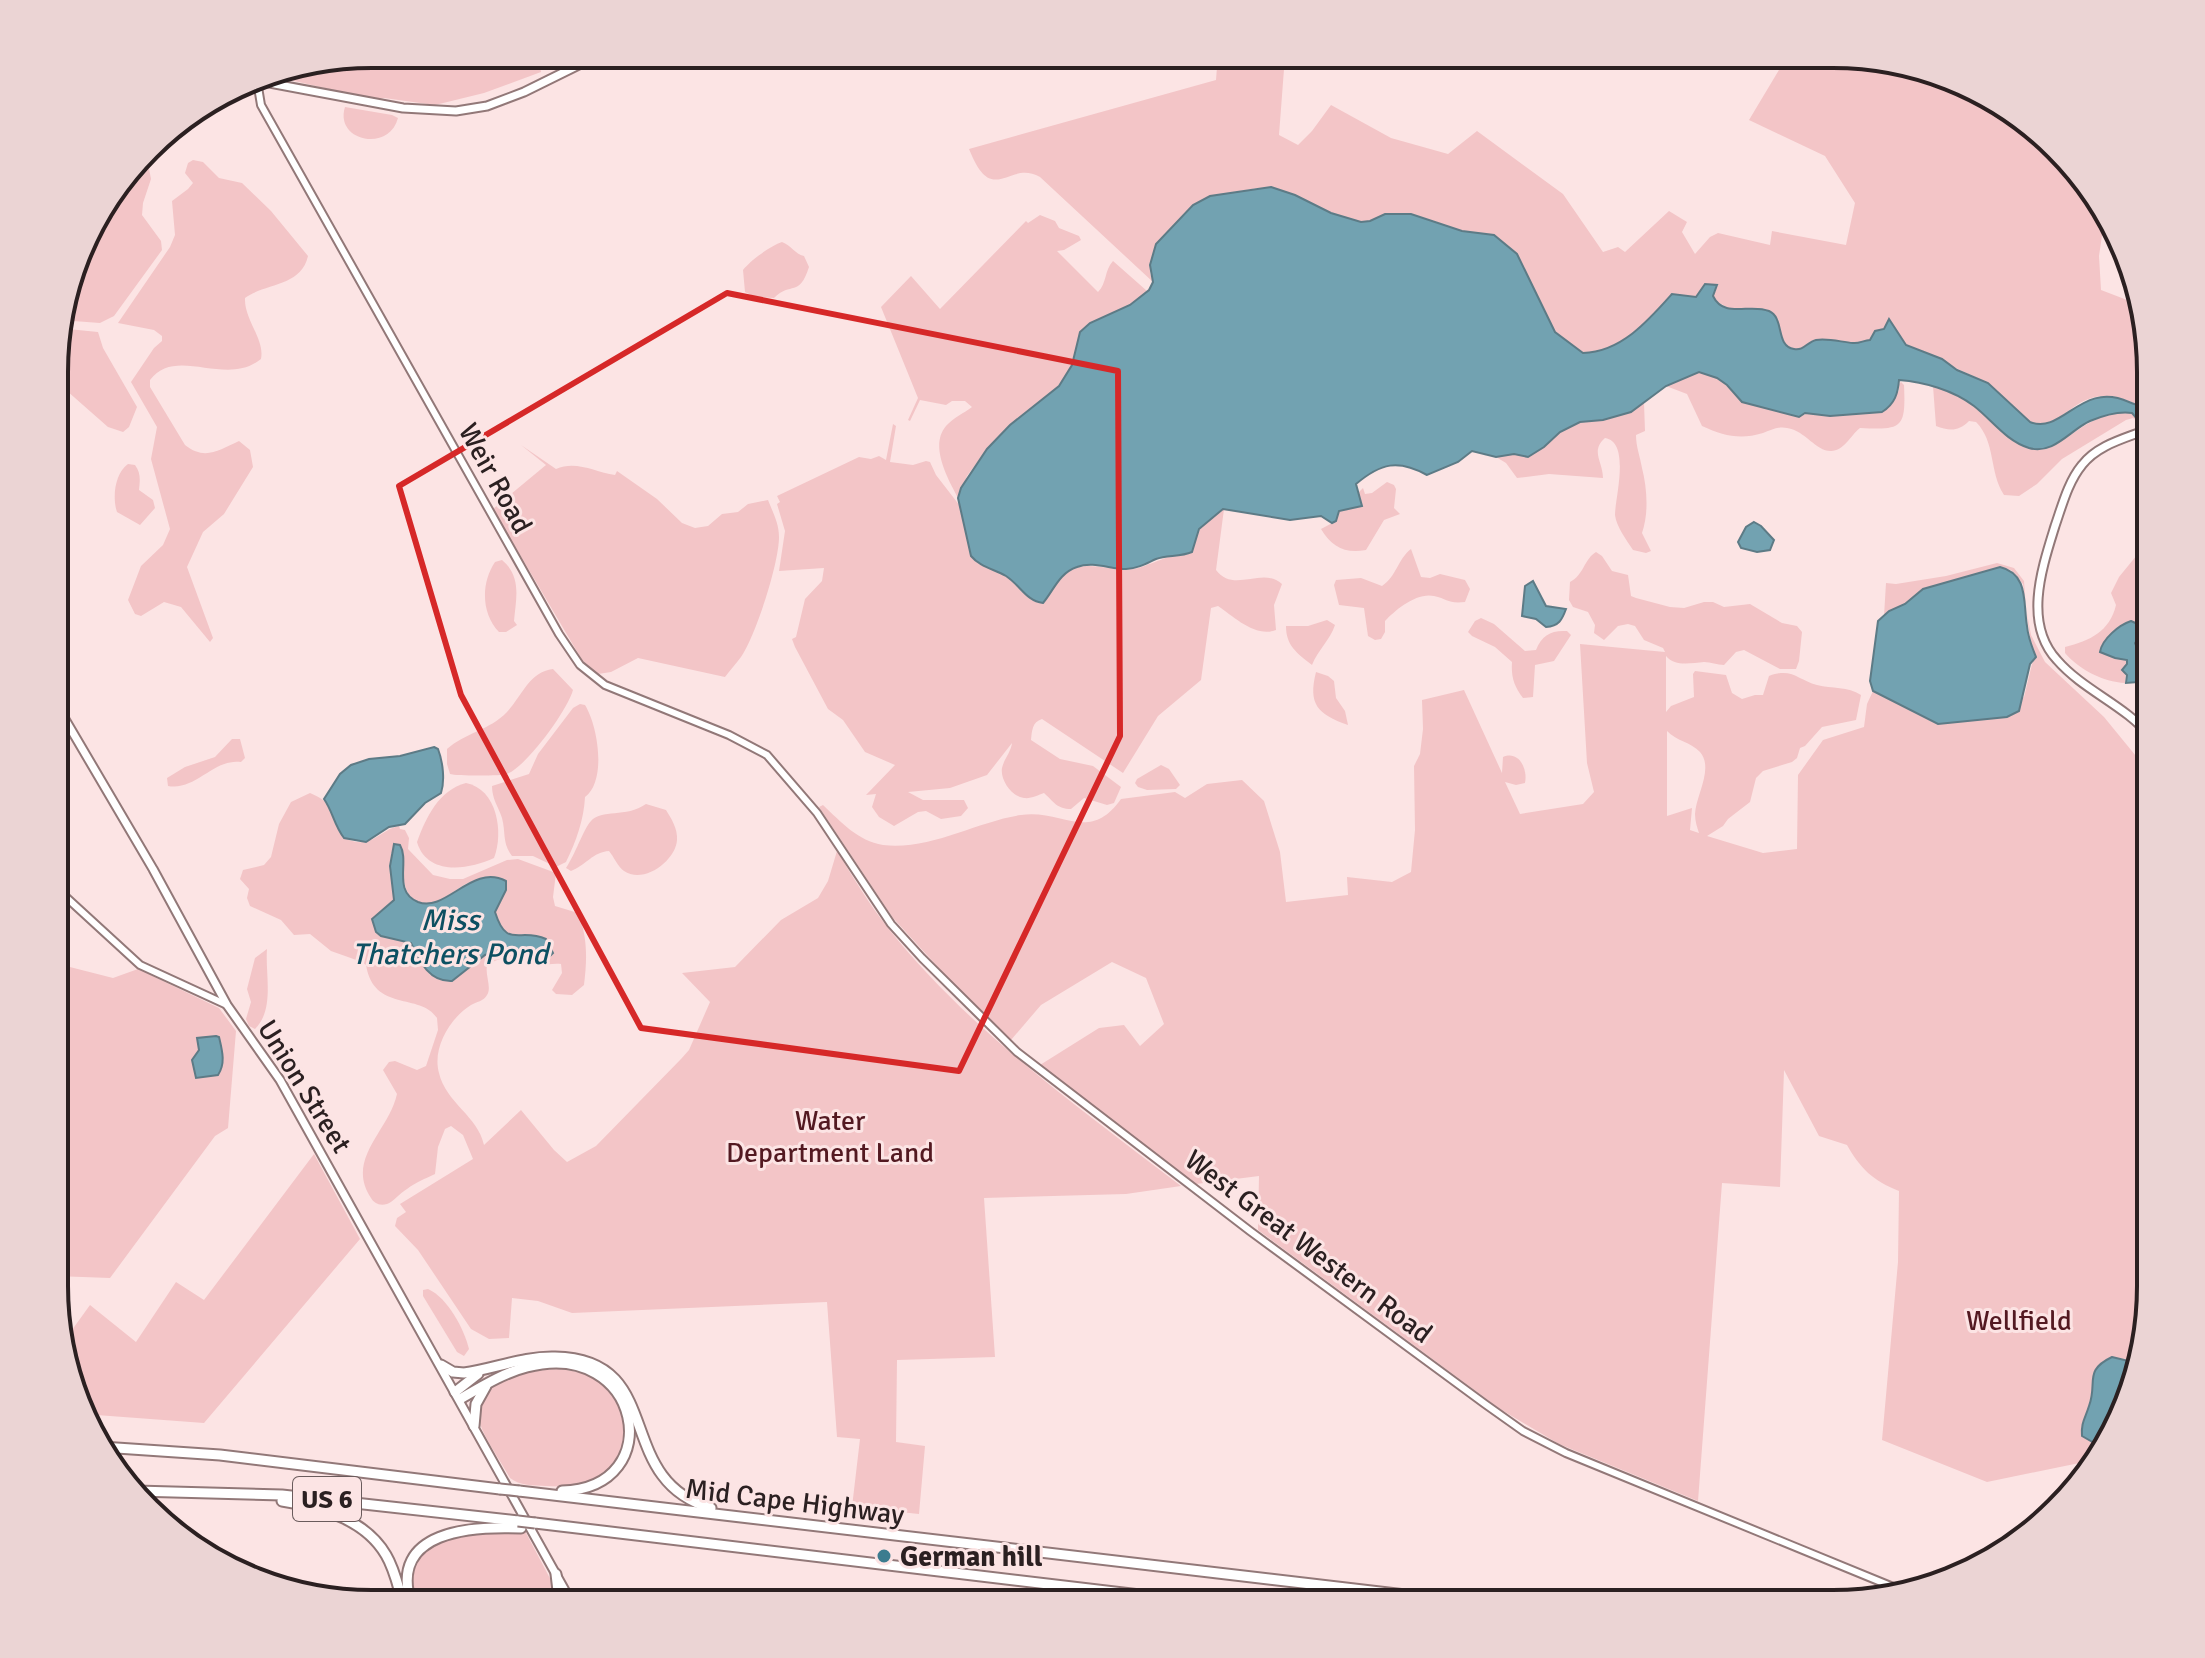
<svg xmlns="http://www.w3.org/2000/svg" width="2205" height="1658" viewBox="0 0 2205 1658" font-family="Signika,sans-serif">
<rect width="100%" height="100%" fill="#fce4e4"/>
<g fill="#f3c5c7" fill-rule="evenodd">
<path d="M372,54H537L541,72L484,93L435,105L384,98L376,100L290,80L289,74L292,67L367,55L371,60Z"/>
<path d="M1218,54L1285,56L1279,135L1298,145L1312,131L1331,105L1391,138L1448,154L1477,131L1563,194L1603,252L1618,247L1625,252L1669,211L1687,222L1682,232L1695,254L1710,237L1718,233L1770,245L1772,231L1846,245L1855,203L1825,156L1749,120L1788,55H1853L1954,78L2042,133L2105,215L2099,256L2101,290L2135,303L2151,372V412C2133,401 2108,390 2086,400C2068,407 2053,431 2030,422L1988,383L1906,345L1888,320L1884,329L1875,331L1870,340C1866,340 1862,342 1858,343C1849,345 1830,339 1819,340C1811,340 1809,347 1802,349C1784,357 1780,329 1777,318L1744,310H1732L1716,301L1713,295L1716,291L1696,297L1672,295C1647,321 1621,351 1583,353L1555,332L1526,272L1494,235L1461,231L1411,214H1385L1370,221L1361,222L1314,207L1295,195L1258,188L1210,196L1193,205L1175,224L1150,273L1153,282L1040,177C1008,159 993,209 969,149L1216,80Z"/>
<path d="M345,107L392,115L398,118C389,153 334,141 345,107Z"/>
<path d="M146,153L151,179L143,203L142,215L161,241L162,250L114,316L100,323L60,320L96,214Z"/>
<path d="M193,160L203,162L219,178L242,183L271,211L308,256C301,287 265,283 245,298C244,320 265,339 261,359C226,388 176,345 150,380V387L185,445C205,461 219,450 239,441L250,450L253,467L224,514L203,532L187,567L213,638L210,642L181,607L164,602L141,616L135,614L128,600L141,566L163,545L170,529L151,459L157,427L131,382L154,348L162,341V336L154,330L118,323L170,247L175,235L172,201L188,189L193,183L185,173L188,163Z"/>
<path d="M1040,215L1055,221L1059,228L1079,236L1081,240L1064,250L1057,251L1098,292C1107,283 1104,271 1113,261L1147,291L1130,305L1090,323L1080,332L1072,365L1059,386L1010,425L987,449L967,476L958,498C948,479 929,446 946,426C953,418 964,413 972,407L965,401H952L946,405L920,400L910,421L908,420L918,398L881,307L911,276L940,309L1026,221L1028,223Z"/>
<path d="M782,242C791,245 795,254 804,256L809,267C799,298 791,281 774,298L755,297L745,292L743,270C751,260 770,246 782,242Z"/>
<path d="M58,328L98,332L103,348L137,407L129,427L123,432L108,427L58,383Z"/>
<path d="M1699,372L1717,378L1727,385L1742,402L1799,417C1812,409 1829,417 1844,415C1862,412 1882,399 1899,391V384L1901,382L1904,385C1906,429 1902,430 1860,428C1850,436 1844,451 1831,451C1815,451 1806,431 1787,428C1779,426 1771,430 1763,433C1740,440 1724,436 1702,426L1687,394L1666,386Z"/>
<path d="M1933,386L1950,391L1975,406L2001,431L2016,442L2055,445C2079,430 2102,409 2132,413L2139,423L2133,418L2126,420L2062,459L2037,484L2019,496L2004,495C1989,472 1996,442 1976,422L1969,421C1958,432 1949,431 1936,426Z"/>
<path d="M1644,403L1645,431L1636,435C1636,447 1640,456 1642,468C1647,488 1649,513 1642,533L1651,551L1646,553L1633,550C1627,541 1616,526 1615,515C1615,498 1631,442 1605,438C1590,451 1603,462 1603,478L1549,474L1517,478L1506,463L1496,457L1544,447L1560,432L1580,422L1603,420L1630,412Z"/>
<path d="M893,424L896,426L890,462L913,465L926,461L930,462L936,475L960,506L971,556L1010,579L1022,592L1048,597C1075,547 1097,574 1139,568C1141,567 1164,559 1167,557C1183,550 1204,520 1224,509L1216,570C1234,594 1262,566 1282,584L1274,605L1276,630C1256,638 1234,617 1218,606L1211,608L1201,680L1158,716L1123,773L1042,719C1032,722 1032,731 1031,740L1060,759L1093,766L1121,787L1114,803L1107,805L1084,798L1071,809C1057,809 1054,802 1044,793C1038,795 1031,799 1024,798C1012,797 1000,780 1002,768C1004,759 1011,752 1012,743L987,775L950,788L908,792L923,800H964L968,808L961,816L941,819L926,811L918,812L894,826L879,817L872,807L876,794L866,795L895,765L865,752L843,720L828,709L795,647L792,639L796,637L805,599L822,581L824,568L779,571L785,531L777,504L780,502L777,496L859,457L871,459L879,456L886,460Z"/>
<path d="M521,445L556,469C576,460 595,472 615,475L617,471L657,499L682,523L695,528L708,526L722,514L738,512L748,504L768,500C773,513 779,523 779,537C779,563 756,635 741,657C736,664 730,670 725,677L638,658L611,672L598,674L582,660L493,509L546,465Z"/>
<path d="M128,464L135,465C141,473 140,480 139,490L153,500L155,508L140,525L117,512C112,497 115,473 128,464Z"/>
<path d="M1387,482L1394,485L1396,489L1394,508L1400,514L1384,520L1366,550C1345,554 1332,547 1321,529L1336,521L1339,511L1362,506L1358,493L1363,488L1365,494L1372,493Z"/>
<path d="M1411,549L1421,577L1430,578L1440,574L1465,580L1470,589L1465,602C1448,604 1448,599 1434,596C1417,592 1395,610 1385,621V632L1381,639L1375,640L1368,636L1364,608L1339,605L1334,585L1336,580L1361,578L1382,586C1397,576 1397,560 1411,549Z"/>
<path d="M1596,552L1602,556L1612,571L1628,575L1631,596L1636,598L1670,607L1684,608L1704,602H1713L1724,607L1750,604L1782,623L1797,626L1802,632L1799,661L1796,669H1780L1744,650L1736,652L1724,665C1717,665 1711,662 1704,662C1691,663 1675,667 1666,656V712L1671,706L1694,697L1693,674L1695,671L1726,675L1732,693L1742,699L1755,695H1763L1769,676C1792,667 1798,680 1817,685C1832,689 1848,686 1861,695L1856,720L1822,727L1805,746L1800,748L1797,758L1792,762L1763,771L1756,778L1750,802L1728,819L1723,826L1707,836L1763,853L1797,849L1798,775L1823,740L1864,727L1867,704L1873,691L1938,724L1988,719L2024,697L2033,660L2023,584L2011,570L2000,568L1939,584L1923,589L1905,604L1889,611L1884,616L1886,583L1896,584L1946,576L1997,563L2014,568L2024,581L2026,608L2031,635L2045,662L2104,717L2140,761L2151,777V857L2135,1055L2150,1057V1307L2127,1408L2094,1460L1987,1482L1882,1440L1898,1262L1899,1191C1873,1181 1860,1168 1847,1145L1819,1136L1784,1070L1780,1187L1722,1183L1698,1501L1559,1444L1500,1409L1258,1230L1259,1176L1196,1184L1040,1065L1099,1028L1124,1025L1140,1046L1164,1024L1146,978L1112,962L1041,1005L1011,1040L948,978L893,918L819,807L823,805C841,822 858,841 883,845C929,851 978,821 1021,815C1063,809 1089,844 1121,799L1175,792L1185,798L1207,784L1242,780L1264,801L1280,852L1286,902L1348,895L1347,877L1392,882L1411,872L1415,830L1414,766L1420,754L1423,729L1422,700L1464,690L1502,773L1503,757C1519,750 1528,769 1525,783L1516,785L1505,782L1520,814L1583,804L1594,792L1587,763L1580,644L1665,652L1663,648L1644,640L1635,626L1628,624L1618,626L1604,640L1594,633L1595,625L1588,612L1573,607L1569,600L1570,582C1584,575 1584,559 1596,552ZM1667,731C1676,741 1691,742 1700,752C1714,768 1696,795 1695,814C1695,821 1697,827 1699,833L1690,830L1692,808L1667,816Z"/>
<path d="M2137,555L2151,557V651L2138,650L2135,643L2137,637L2126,622L2107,639L2115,658L2127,660L2125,683C2103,682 2080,670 2065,653V647C2090,641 2110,631 2116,605L2111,593L2119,577Z"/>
<path d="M502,560C522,577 516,598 514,621L517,625L506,632H499C481,613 481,583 495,562Z"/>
<path d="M1481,618L1494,624L1525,651L1536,650C1542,635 1551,630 1567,631L1571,635L1554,661L1535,665L1533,697L1523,698C1514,686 1511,677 1512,662L1495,647L1472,636L1468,632L1475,621Z"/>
<path d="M1327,620L1335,625C1330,640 1318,650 1312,665C1297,653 1286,646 1286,626H1308Z"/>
<path d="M553,669L573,690C567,711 527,766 507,774C502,776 456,776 450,774L447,764V749C465,733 490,730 507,712C522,696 529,672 553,669Z"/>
<path d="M1316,672L1328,676L1334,681L1336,698L1345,711L1348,725C1317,714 1308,704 1316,672Z"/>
<path d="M580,704L585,705C598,726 607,781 585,797C584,819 576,842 566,862L556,867L533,856H512C502,843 506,833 502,818C498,806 492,799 492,786L529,774L538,754L573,708Z"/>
<path d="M232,739H240L245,758L241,762C214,758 196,791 168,786L167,778L185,767L215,757Z"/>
<path d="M1161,765L1169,769L1180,785L1176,789L1147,790L1138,787L1135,783L1137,779Z"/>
<path d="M466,783C497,789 504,832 494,858C468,870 427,876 417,842C426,817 439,790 466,783Z"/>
<path d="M310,793C319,797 326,800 330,809C338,825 339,844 364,842C377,840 386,828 399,826L400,829L405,830L409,838L408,849L433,875L450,879H463L507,860L518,859L556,873L553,897L555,906L578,913C588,938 587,960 584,985L572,995L556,994L552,990L562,973L561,964C552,963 542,966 533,965C516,962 506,951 487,966C485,975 492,988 487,995C484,1001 476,1002 471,1005C450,1018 432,1048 439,1073C446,1103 478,1116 484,1145L521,1110L554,1150L567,1162L596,1146L681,1059L689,1050L710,1002L682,973L735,967L781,920L818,898L828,881L837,851C853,877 869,904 888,928C969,1030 1078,1107 1181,1186L1126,1194L984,1198L995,1357L897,1360L896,1442L925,1446L919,1514L852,1507L860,1439L837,1437L827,1302L572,1313L538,1301L512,1298L509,1338L489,1339L471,1329L418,1250L395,1226L397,1218L406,1212L400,1204L473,1159L463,1135L451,1126L445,1129L438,1147L435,1174C425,1179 416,1182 407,1189C400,1193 393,1202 387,1204C379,1206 374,1203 371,1198C345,1159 389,1131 397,1094L383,1070L389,1062L395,1061L417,1070L426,1066L438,1030L437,1018C420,992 374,1013 366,965L362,962L331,951L310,934L294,935L281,920L250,906L247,898L249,889L240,879L243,870L264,865L271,857L279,824L291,802ZM403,851C400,871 404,916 436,903C447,898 457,888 468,883C479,879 494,881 506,881V890L495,912C508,951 519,927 546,939L553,953L546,960L494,952L485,955L452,981L430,975L411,943L381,936L376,932L380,911L394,900L391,853Z"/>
<path d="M646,804L666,810C671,818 678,829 677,840C676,860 644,885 624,871C618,867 614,857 609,851C593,852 586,865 571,871L566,868C575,855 583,830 591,821C601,809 626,818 646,804Z"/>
<path d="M267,949C265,975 275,1009 255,1029L249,1026L246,1019L251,1002L247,989L255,958Z"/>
<path d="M55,954L69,957L62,965L113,978L138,969L219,1008L236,1031L228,1128L215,1136L110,1278L55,1276Z"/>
<path d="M314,1154L360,1239L204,1423L83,1414L64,1341L90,1305L136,1342L176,1282L204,1300Z"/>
<path d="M428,1289C448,1298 464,1329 469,1349L464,1356L457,1352L423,1296V1290Z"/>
<path d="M559,1369C575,1371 593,1374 606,1385C633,1408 633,1458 601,1477C584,1487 564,1487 546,1486C533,1485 520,1486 510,1478C502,1463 479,1431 478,1415C477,1377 533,1370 559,1369Z"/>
<path d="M487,1531H525L554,1586L552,1603H414C402,1547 442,1536 487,1531Z"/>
</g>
<g fill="#72a2b1" stroke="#5d7b86" stroke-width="2">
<path d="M1271,187L1295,195L1331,213L1361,222L1370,221L1385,214H1411L1462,231L1494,235L1517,254L1555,332L1583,353C1621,352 1648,321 1672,294L1696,297L1705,284L1717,285L1713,296C1724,319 1750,303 1769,311C1785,318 1775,346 1794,349C1804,351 1807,342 1816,340C1828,338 1841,342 1853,343C1859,344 1864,340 1870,340L1875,331L1884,329L1889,319L1906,345L1942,359L1957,370L1988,383L2030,422C2063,435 2081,380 2129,402C2138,406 2145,406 2151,412V445L2145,428L2132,413C2119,411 2102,416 2090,421C2070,430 2054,455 2029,448C2006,441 1992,420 1974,406C1953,390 1924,382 1899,380C1898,393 1895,404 1882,412L1830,416L1805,413L1799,417L1742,402L1727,385L1717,378L1699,372L1666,386L1631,412L1603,420L1580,422L1560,432L1544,447L1528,457L1514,454L1496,457L1472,451L1458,462L1427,475C1398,459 1381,463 1356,484L1362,506L1339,511L1336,521L1332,523L1321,516L1290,520L1223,509L1199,529L1192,552C1180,557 1167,555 1156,559C1145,564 1139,568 1126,569C1110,569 1093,561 1077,567C1059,573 1054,590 1043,603C1026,601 1020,585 1006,576C994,569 980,567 971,556L958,498L961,488L987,449L1010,425L1059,386L1072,365L1080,332L1090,323L1130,305L1149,290L1153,282L1150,265L1156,244L1193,205L1210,196Z"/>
<path d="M1754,522L1761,526L1774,540L1770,550L1757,552L1741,548L1738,542L1746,527Z"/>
<path d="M2000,567C2029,574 2023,603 2027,626C2028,638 2032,647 2036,657L2030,664L2019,711L2007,717L1938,724L1873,691L1870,681L1878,621L1889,611L1905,604L1923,589Z"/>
<path d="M1533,581L1546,606L1566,609C1562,620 1559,626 1546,627L1536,619L1522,616L1525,586Z"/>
<path d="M2131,621L2142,626V633L2135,643L2138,650L2146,647L2151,651V681L2126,683L2127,675L2122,670L2127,664V660L2115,658L2100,652C2102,639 2119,625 2131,621Z"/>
<path d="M434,747L438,749C443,762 445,781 441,793L425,803L405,824L389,827L366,842L344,838C334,825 333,812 324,799L340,774L351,765L369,759L400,756Z"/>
<path d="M394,844L400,845C410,862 392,891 418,902C446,913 472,863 506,881V890L495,912C507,950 519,927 546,939L553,953L546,960L494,952L485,955L452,981C429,982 420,962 411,943L381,936L376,932L372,919L394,900L390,866Z"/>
<path d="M216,1036L219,1037C222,1050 226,1063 218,1075L196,1078L192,1060L199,1050L197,1038Z"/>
<path d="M2112,1357L2133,1362C2141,1380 2115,1427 2104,1444H2096L2082,1436C2081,1422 2085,1419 2089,1406C2098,1382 2083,1371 2112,1357Z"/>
</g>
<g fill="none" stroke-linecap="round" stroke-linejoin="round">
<g stroke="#927878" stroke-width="10">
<g id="tertiary">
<path d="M257,81L261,105L559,634L580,665L605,685L729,735L767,755L817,813L891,924L922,958L1017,1052L1250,1231L1485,1404L1523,1431L1566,1453L1898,1589"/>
<path d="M56,888L140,965L227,1005"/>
</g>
</g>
<g stroke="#927878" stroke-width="11">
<g id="secondary">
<path d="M253,80L403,108L456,111L487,106L524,92L601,54"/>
<path d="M56,704L153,869L227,1005L280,1080L572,1603"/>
<path d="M2151,737C2125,705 2084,691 2057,660C2023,623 2042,568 2055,526C2062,506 2068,482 2082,465C2098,444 2127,438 2151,428"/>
</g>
</g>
<g stroke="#927878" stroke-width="13">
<g id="motorway">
<path d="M441,1365L453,1372L464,1373C494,1369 524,1356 555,1357C668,1359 611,1479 711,1508"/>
<path d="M455,1392L478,1374"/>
<path d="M460,1399C481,1387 503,1373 527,1367C641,1337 670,1488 562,1491"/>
<path d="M474,1426L476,1404L486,1386"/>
<path d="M102,1447L220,1455L500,1489"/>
<path d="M136,1491L282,1495L518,1521"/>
<path d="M519,1491L1482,1604"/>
<path d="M282,1501C321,1507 365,1519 386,1555C395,1570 398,1587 403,1603"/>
<path d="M535,1523L1216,1604"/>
<path d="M411,1603C388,1530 473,1526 521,1528"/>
<path d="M555,1603L558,1591L556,1574"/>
</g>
</g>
<use href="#tertiary" stroke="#fff" stroke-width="6"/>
<use href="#secondary" stroke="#fff" stroke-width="7"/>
<use href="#motorway" stroke="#fff" stroke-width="9"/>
<g stroke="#927878" stroke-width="13" stroke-linecap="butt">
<g id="motorway-bridge">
<path d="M500,1489L519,1491"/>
<path d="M518,1521L535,1523"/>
</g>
</g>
<use href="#motorway-bridge" stroke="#fff" stroke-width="9"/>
</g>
<path fill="none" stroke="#d62828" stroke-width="6" stroke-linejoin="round" d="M727,293L1118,371L1120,736L959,1071L641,1028L461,695L399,486Z"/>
<circle fill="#3c7c8f" stroke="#fce4e4" stroke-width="3" cx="884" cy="1556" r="8"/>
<g text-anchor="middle" stroke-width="6" stroke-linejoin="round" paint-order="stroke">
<rect fill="#fce4e4" stroke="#6a5b5c" stroke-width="2" x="293" y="1477" width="68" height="44" rx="6"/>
<g font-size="26" font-weight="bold" fill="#2b2021">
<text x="327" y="1508">US 6</text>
</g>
<g font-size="28" fill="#2b2021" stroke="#fce4e4">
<text transform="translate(496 478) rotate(61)" y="10">Weir Road</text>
<text transform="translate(305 1086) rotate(58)" y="10">Union Street</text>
<text transform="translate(1309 1246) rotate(37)" y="10">West Great Western Road</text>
<text transform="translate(795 1501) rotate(7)" y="10">Mid Cape Highway</text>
</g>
<g font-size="28" fill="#531921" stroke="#fce4e4">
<text x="830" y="1130">Water<tspan x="830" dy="32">Department Land</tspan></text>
<text x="2019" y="1330">Wellfield</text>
</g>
<g font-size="28" font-weight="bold" fill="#2b2021" stroke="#fce4e4" text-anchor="start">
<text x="900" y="1566">German hill</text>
</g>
<g font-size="30" font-style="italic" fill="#0d5062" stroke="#fce4e4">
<text x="450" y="930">Miss<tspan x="450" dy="34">Thatchers Pond</tspan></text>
</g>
</g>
<path d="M0 0H2205V1658H0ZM372 68H1833A304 304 0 0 1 2137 372V1286A304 304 0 0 1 1833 1590H372A304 304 0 0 1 68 1286V372A304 304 0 0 1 372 68Z" fill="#ebd4d4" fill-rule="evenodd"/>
<path fill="none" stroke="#2b2021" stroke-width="4" d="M372 68H1833A304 304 0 0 1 2137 372V1286A304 304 0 0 1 1833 1590H372A304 304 0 0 1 68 1286V372A304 304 0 0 1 372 68Z"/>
</svg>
